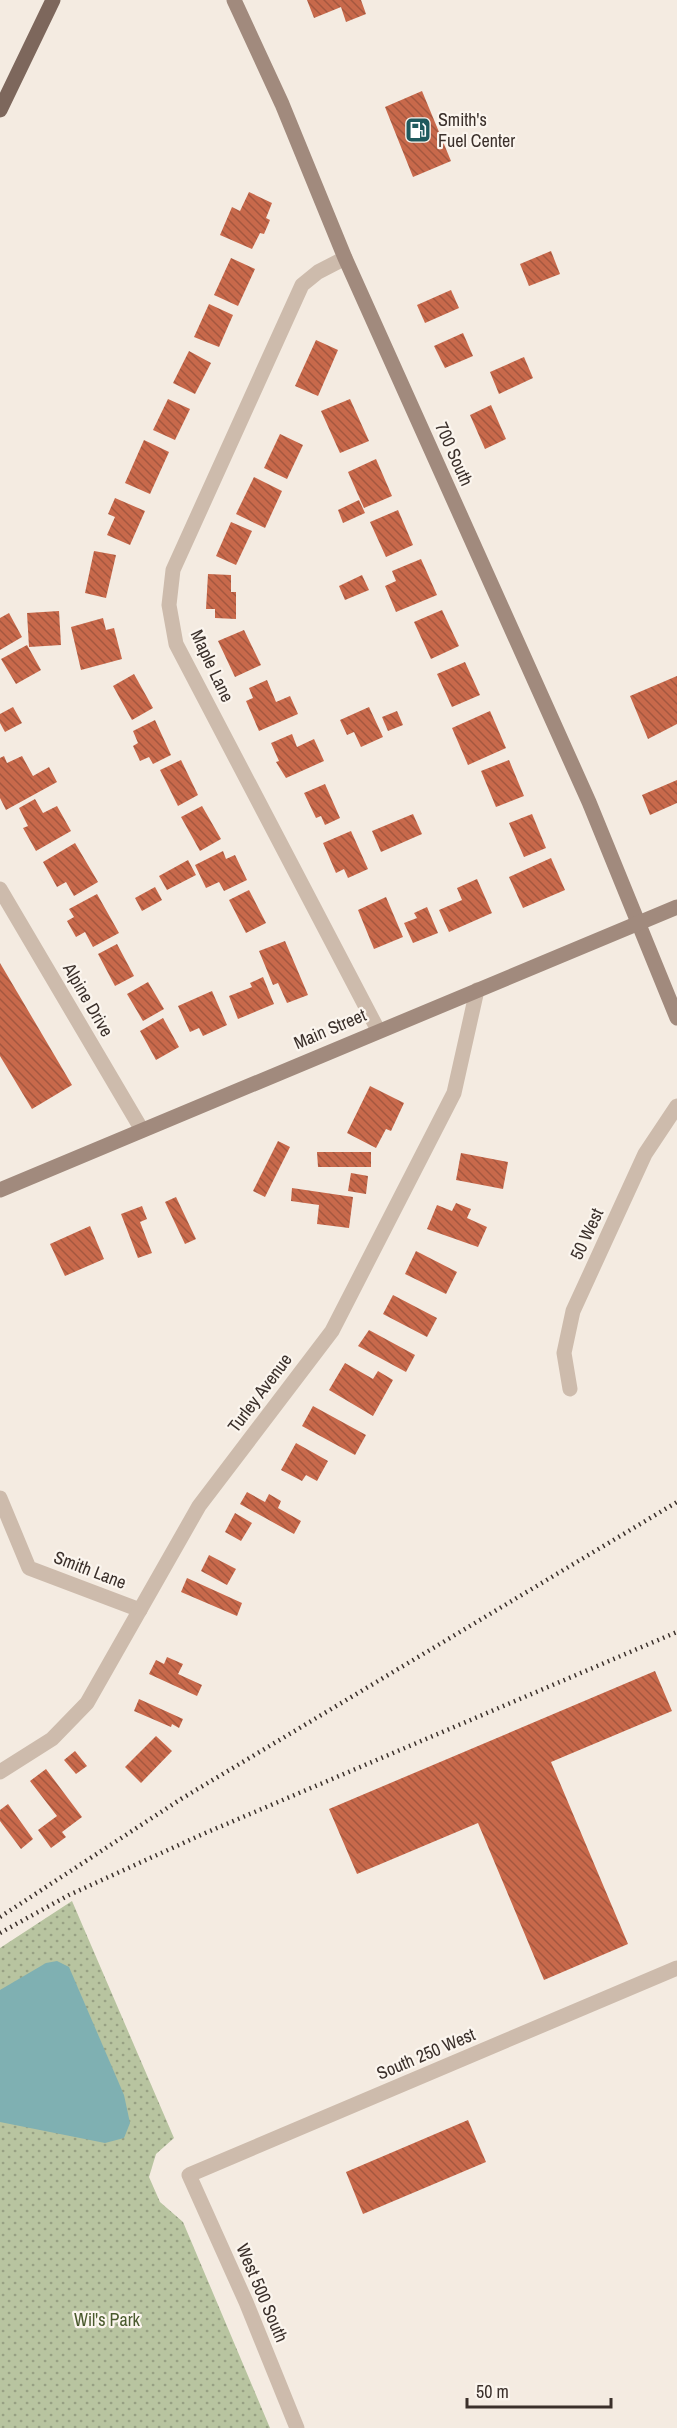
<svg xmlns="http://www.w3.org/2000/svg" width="677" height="2428" viewBox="0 0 677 2428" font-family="'Archivo Narrow',sans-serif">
<defs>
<pattern id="park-dots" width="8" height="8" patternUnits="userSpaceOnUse" patternTransform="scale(1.5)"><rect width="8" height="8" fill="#b8c4a0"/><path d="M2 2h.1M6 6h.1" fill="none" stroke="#97a083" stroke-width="1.8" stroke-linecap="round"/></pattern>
<pattern id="building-back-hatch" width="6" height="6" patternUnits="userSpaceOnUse" patternTransform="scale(1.5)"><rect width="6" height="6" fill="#c8694b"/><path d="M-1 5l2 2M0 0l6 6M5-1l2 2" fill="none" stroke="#a4573f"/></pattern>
</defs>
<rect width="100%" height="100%" fill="#f4ebe1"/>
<path fill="url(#park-dots)" d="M72,1901L174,2138L156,2154L149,2177L160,2202L183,2222L270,2428H0V1948Z"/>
<path fill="#7fb0b2" d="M57,1961L69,1967L124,2095L130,2123L124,2138L105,2143L0,2122V1990L46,1963Z"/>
<g fill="url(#building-back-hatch)">
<path d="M307,0H361L366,14L346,22L341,7L314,18Z"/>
<path d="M422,91L451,161L413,177L385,107Z"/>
<path d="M249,192L272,203L266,218L270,220L264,234L260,233L252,249L220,235L232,207L240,211Z"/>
<path d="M551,251L560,274L529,286L520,264Z"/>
<path d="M231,258L255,269L238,306L214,295Z"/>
<path d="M451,290L459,308L425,323L417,305Z"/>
<path d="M209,304L233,315L219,347L194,337Z"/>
<path d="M463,333L473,356L445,368L434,346Z"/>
<path d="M316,340L338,350L318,396L295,386Z"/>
<path d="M189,351L211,363L195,394L173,383Z"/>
<path d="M524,357L533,378L499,394L490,372Z"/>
<path d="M168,399L190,409L175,440L153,430Z"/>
<path d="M350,399L369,441L340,453L321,411Z"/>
<path d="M491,405L506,439L485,449L470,415Z"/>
<path d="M280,434L303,445L287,479L264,468Z"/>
<path d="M144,440L169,452L150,494L125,483Z"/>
<path d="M376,459L392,496L364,508L348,472Z"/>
<path d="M254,477L282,491L265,528L236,514Z"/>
<path d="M115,498L145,511L130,545L107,535L115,517L108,514Z"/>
<path d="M359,500L365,513L343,523L338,510Z"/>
<path d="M398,510L413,545L386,557L370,522Z"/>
<path d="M231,522L252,531L236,565L216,556Z"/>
<path d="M94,551L116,555L106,598L85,593Z"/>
<path d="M421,559L437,595L396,612L385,586L396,581L392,571Z"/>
<path d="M208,574L231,575V592H236V619L215,618V609H206Z"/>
<path d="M362,575L369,590L345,600L339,586Z"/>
<path d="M442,610L459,646L431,659L414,622Z"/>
<path d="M59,611L61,645L29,647L27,613Z"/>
<path d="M9,613L22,637L0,650V618Z"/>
<path d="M103,618L106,630L114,628L122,659L81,670L71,627Z"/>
<path d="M244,630L261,665L235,677L218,641Z"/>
<path d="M27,645L41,670L16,684L1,659Z"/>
<path d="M465,662L480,695L452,707L437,674Z"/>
<path d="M134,674L153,708L132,720L113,686Z"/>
<path d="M677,676V724L648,739L630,696Z"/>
<path d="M267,680L276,702L290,696L298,714L259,731L246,701L253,698L249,688Z"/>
<path d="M13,707L22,723L5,732L0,723V714Z"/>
<path d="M369,707L383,737L361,747L354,732L347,735L340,720Z"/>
<path d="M397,711L403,725L388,731L382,717Z"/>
<path d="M490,711L506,748L468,765L452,728Z"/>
<path d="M155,720L171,755L153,764L149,757L140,761L133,746L138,743L133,731Z"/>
<path d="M292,734L297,747L314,739L324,761L286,778L276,762L279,761L271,743Z"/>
<path d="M4,756L7,763L22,756L33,776L49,767L57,782L6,810L0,798V758Z"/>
<path d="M181,760L198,795L178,806L160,770Z"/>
<path d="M509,760L524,796L496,807L481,771Z"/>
<path d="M677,780V803L650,815L642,795Z"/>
<path d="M325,784L340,818L325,825L321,816L316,818L304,793Z"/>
<path d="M35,799L43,813L57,806L71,831L36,851L23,828L28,826L19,808Z"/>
<path d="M202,806L221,839L200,851L181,817Z"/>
<path d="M413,814L422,834L381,852L372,831Z"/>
<path d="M532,814L546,848L524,857L509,823Z"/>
<path d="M351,831L368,869L348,878L344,869L336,873L323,843Z"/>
<path d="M75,843L98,882L74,896L66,882L57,887L43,862Z"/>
<path d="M223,851L226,859L235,855L247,880L224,891L219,882L206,888L195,865Z"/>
<path d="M551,858L565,890L523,908L509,877Z"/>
<path d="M188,860L196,875L167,890L159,876Z"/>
<path d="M477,879L492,913L449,932L439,910L462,900L457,888Z"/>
<path d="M155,887L162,900L142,911L135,898Z"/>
<path d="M249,890L266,923L246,933L229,900Z"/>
<path d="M97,894L119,933L93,947L85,932L76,937L67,921L74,917L69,909Z"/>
<path d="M386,897L403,937L374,949L358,910Z"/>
<path d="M427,907L438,933L413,943L404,923L417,918L414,913Z"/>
<path d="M285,941L308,995L287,1003L278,983L273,985L259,951Z"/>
<path d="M117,944L134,976L115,986L98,954Z"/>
<path d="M0,963L72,1085L32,1109L0,1056Z"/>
<path d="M263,977L274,1004L238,1019L229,996L252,987L250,983Z"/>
<path d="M148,982L164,1009L143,1021L127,994Z"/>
<path d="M212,991L227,1025L203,1036L199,1028L190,1032L178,1006Z"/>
<path d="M163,1018L179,1047L156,1060L140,1031Z"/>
<path d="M370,1086L404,1103L391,1131L386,1129L376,1148L347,1133Z"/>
<path d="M278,1141L290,1147L265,1197L253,1191Z"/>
<path d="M317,1152H371V1167H318Z"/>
<path d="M461,1153L508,1162L503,1189L456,1180Z"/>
<path d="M351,1173L368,1176L366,1194L348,1191Z"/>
<path d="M292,1188L353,1197L349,1228L317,1224L319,1205L291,1201Z"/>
<path d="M176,1197L196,1239L185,1244L165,1202Z"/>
<path d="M456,1203L471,1209L467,1218L487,1227L478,1247L427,1229L437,1205L452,1211Z"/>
<path d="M142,1206L147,1219L140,1222L152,1253L138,1258L121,1214Z"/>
<path d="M90,1226L104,1259L65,1276L50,1244Z"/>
<path d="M416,1251L457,1272L446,1294L405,1274Z"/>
<path d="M393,1295L437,1318L427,1337L383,1314Z"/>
<path d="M369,1330L415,1355L406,1372L358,1346Z"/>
<path d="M345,1363L373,1379L378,1371L393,1380L373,1416L329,1390Z"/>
<path d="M313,1406L366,1435L355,1455L302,1426Z"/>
<path d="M296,1443L328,1461L317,1481L306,1475L302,1481L281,1470Z"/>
<path d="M247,1492L265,1502L269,1494L281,1501L278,1508L301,1521L294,1534L240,1504Z"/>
<path d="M235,1513L252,1523L241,1541L225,1532Z"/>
<path d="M209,1555L236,1569L227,1585L201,1571Z"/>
<path d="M187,1578L242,1603L237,1616L181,1592Z"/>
<path d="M167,1657L183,1664L178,1674L202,1685L197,1696L149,1674L156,1660L164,1664Z"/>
<path d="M655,1671L672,1711L551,1762L628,1944L544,1980L478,1823L357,1874L329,1809Z"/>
<path d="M139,1699L183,1719L179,1728L172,1724L171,1727L134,1711Z"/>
<path d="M156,1736L172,1751L141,1783L125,1767Z"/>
<path d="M75,1751L87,1766L76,1774L64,1760Z"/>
<path d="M46,1769L82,1817L62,1832L66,1837L51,1848L38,1830L57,1816L30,1781Z"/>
<path d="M8,1804L33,1839L21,1849L0,1821V1810Z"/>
<path d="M468,2120L486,2162L363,2214L346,2172Z"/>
</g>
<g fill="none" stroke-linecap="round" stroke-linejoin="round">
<g stroke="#cdbbac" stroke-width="15">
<path d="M345,258L318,272L302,285L173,570L169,605L176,644L378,1030"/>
<path d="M0,889L142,1130"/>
<path d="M570,1389L564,1353L573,1311L645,1154L677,1106"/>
<path d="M0,1498L29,1568L140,1610"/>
<path d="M0,1772L52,1739L87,1703L199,1506L332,1331L454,1093L477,990"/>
<path d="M297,2428L246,2302L189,2175L677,1968"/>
</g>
<g stroke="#a18a7d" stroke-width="15">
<path d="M234,0L282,104L345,258L589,802L677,1018"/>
<path d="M0,1190L677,907"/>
</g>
<path stroke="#7d675c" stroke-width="15" d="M0,110L53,0"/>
<g stroke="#3b302b" stroke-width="4.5" stroke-dasharray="1.5 4.5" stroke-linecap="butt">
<path d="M0,1917L181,1799L677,1502"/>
<path d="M0,1933L69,1895L203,1834L677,1632"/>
</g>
</g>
<defs>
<g id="fuel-square" transform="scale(1.35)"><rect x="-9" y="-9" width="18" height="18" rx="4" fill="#1f5a5e" stroke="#fbf5ee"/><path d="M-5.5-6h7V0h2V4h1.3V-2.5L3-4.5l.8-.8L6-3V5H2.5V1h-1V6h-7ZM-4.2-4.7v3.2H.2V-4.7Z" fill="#fff"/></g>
</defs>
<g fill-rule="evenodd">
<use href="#fuel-square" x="418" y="130"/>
</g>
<g text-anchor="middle" stroke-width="4.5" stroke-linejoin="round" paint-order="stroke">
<g font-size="18" fill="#3b302b" stroke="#fbf5ee" text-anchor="start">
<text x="438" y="126">Smith's<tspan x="438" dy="21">Fuel Center</tspan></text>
</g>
<g font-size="18" fill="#3b302b" stroke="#fbf5ee">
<text transform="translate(454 454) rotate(66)" y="6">700 South</text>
<text transform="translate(212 666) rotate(65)" y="6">Maple Lane</text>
<text transform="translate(88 1000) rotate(60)" y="6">Alpine Drive</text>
<text transform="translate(330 1029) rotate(-23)" y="6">Main Street</text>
<text transform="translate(587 1234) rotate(-65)" y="6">50 West</text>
<text transform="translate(260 1393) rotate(-53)" y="6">Turley Avenue</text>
<text transform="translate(90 1570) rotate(21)" y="6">Smith Lane</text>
<text transform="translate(426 2054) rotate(-23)" y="6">South 250 West</text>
<text transform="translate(262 2293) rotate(67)" y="6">West 500 South</text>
</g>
<g font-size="18" fill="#4a5a2e" stroke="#fbf5ee">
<text x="107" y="2326">Wil's Park</text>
</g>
</g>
<path d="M467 2398v9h144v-9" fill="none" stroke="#3b302b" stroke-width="3"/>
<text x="476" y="2398" font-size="18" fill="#3b302b" stroke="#fbf5ee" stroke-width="4.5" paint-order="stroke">50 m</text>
</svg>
